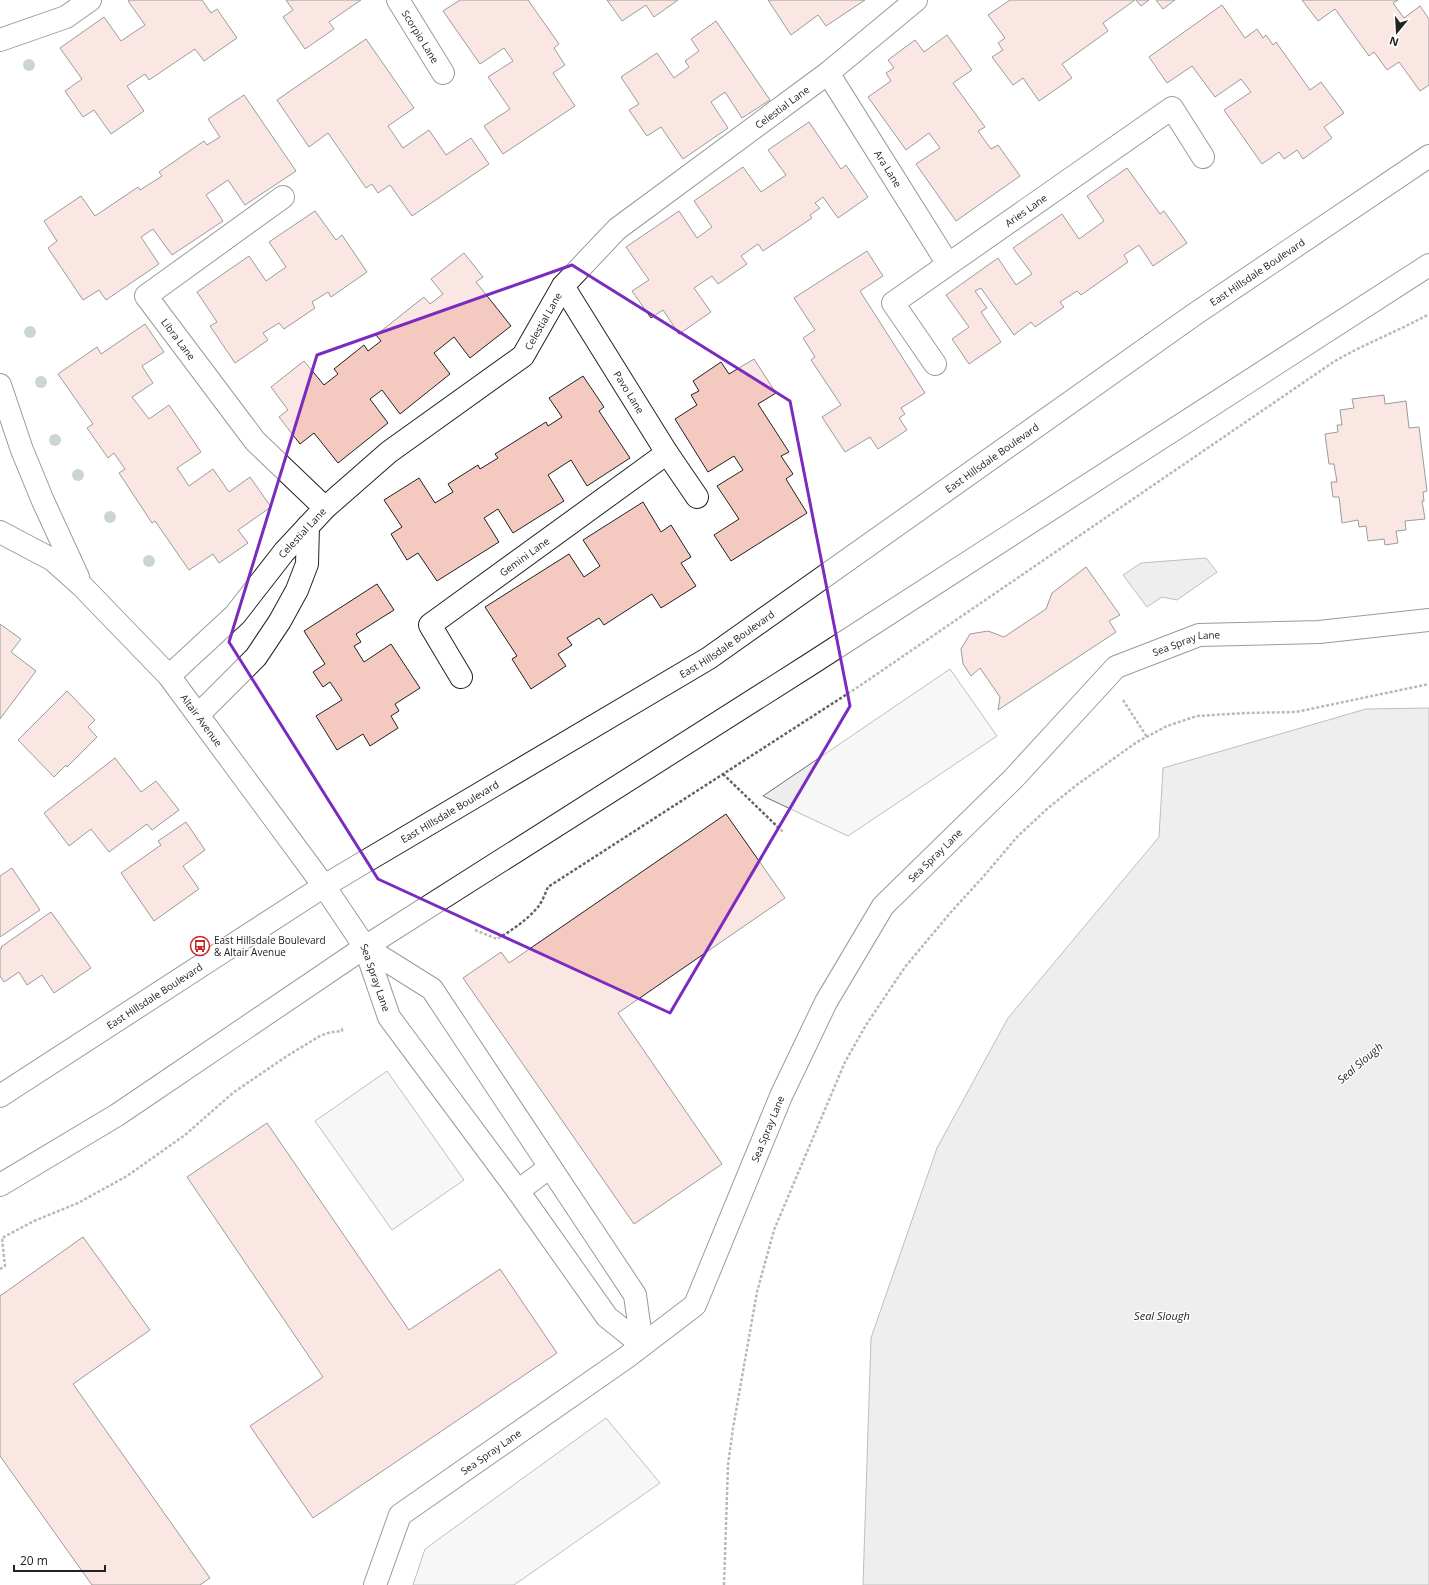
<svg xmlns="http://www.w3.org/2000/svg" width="1429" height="1585" viewBox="0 0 1429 1585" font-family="'Open Sans',sans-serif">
<rect width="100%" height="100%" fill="#fff"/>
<g fill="#ededed" stroke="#6f6f6f">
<path d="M950,669L997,736L848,836L763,796Z"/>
<path d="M387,1071L464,1180L392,1230L315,1121Z"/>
<path d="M606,1418L660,1483L514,1585H413L425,1549Z"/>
</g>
<g fill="#d9d9d9" stroke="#6f6f6f">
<path d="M1206,558L1217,572L1177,600L1162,597L1147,607L1123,575L1141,563Z"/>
<path d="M1429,708V1585H863L871,1338L937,1148L1008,1018L1159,837L1163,768L1366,709Z"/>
</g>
<g fill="#f3c9c0" stroke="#222">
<path d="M130,0H202L211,13L217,9L237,38L204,61L195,49L149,80L145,74L127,86L144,111L111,134L94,110L83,117L65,91L82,79L60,48L104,17L121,41L145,25L128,1Z"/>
<path d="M286,0H361L329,22L334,29L305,49L283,17L293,10Z"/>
<path d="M460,0H528L559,44L554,48L565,65L553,73L575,106L503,154L484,126L510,109L488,77L513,61L504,48L480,64L443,11Z"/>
<path d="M607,0H678L654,17L646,5L622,21Z"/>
<path d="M768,0H865L826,26L818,15L791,35Z"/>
<path d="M1010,0H1135L1103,23L1108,31L1062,64L1072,78L1039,101L1023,78L1013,85L992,57L1003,50L998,43L1005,38L988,15Z"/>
<path d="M1136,0H1149L1141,6Z"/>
<path d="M1156,0H1175L1163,9Z"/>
<path d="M1302,0H1398L1393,3L1404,18L1420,6L1429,19V85L1420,91L1399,62L1387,70L1374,52L1369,56L1335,9L1318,21Z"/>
<path d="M1222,5L1245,38L1257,29L1263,38L1266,35L1273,45L1276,42L1310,90L1321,82L1344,113L1324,127L1332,138L1303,159L1297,150L1284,159L1279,152L1262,164L1224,110L1251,92L1241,79L1215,97L1192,66L1167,83L1149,57Z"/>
<path d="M716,21L770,100L742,118L725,92L711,102L728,128L683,159L661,127L647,136L629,110L639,104L621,77L657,53L674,78L689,67L685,61L699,51L691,39Z"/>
<path d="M947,35L972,70L953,83L985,127L978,131L991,149L998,145L1020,176L956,221L916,164L940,148L929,133L906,150L868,97L891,81L886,73L894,68L888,60L915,40L924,52Z"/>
<path d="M366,39L414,108L388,126L403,148L429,130L446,155L471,138L489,164L412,216L390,185L378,193L372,184L366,188L328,133L309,147L277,100Z"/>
<path d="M244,95L296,171L245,205L228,180L206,195L223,221L172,255L153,229L141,237L159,264L106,300L99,290L83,300L48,248L57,241L44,221L81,196L95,216L138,187L140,190L162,176L159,172L204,141L207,145L220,137L208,119Z"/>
<path d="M809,122L841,169L846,165L868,197L838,218L823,197L815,203L820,208L810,215L812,218L763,251L758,244L741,256L747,264L718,284L712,276L694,288L711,312L679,334L663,310L651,318L632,291L649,280L626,247L679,211L697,238L712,227L694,201L743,167L761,192L786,175L768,150Z"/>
<path d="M1127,168L1160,214L1164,211L1187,243L1153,266L1139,245L1124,255L1128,262L1081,295L1077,291L1060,302L1064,307L1035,327L1031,322L1014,335L981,288L975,291L987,308L981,312L1001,342L969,364L952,339L969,327L946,295L998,258L1016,285L1032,274L1013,248L1062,214L1079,239L1104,221L1087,196Z"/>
<path d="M315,211L336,240L342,235L367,272L331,297L328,292L312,302L315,308L284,329L279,323L263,333L268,340L235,363L210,326L217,322L197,292L249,256L266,281L286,267L269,242Z"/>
<path d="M867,251L883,276L860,291L925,393L901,408L905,414L899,418L907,430L878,449L870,437L845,452L822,417L841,405L811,360L815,357L803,338L815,330L794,298Z"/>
<path d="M464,253L483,277L476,282L511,326L470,358L454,337L434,353L450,374L400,414L382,390L370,399L388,423L338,463L314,433L300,444L279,417L288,410L271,387L304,361L324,385L338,374L334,369L364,345L368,351L381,341L376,335L424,297L430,304L443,294L431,279Z"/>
<path d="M145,324L164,352L142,366L153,383L132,397L149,419L169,405L201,452L177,468L189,486L213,469L229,492L250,477L271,507L238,530L248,543L219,563L213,554L189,570L155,521L152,523L119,473L125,469L114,453L108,458L87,428L93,424L58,374L97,347L101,354Z"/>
<path d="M754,359L776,393L758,404L789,452L781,456L793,474L786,479L807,513L731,561L714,535L739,519L717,486L743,470L734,456L708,472L675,419L697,405L691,395L699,391L693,381L721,362L729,374Z"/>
<path d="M583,376L604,407L599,411L630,458L587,486L571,460L548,475L564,501L513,533L498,509L484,518L499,542L437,581L418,553L407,560L391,534L402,527L384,500L419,478L435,503L453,492L448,484L478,465L480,469L498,458L495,454L546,422L548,426L562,417L549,398Z"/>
<path d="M1384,395L1385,404L1406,401L1409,428L1419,427L1427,491L1423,492L1424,501H1422L1425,519L1405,521L1406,530L1396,531L1398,543L1385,545L1384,539L1368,541L1366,526L1359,527L1358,520L1342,523L1339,497H1333L1331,482H1337L1334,464H1329L1325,434L1338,432L1337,425H1342L1340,410L1354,408L1352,399Z"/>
<path d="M643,502L661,532L671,525L691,557L681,563L696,586L661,608L652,594L604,625L599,618L567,638L572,645L558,654L566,666L531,689L512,659L517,656L485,607L569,554L584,577L600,566L583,540Z"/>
<path d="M1086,567L1120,615L1109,621L1116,632L998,710L1000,697L980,668L971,676L963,664L961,649L970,634L988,631L1004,637L1046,609L1052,593Z"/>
<path d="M377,584L394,610L356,634L361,642L354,646L364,662L391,644L420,688L395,704L399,711L391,716L398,728L370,746L363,734L337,750L316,716L342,700L330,682L323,687L313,672L325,664L304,631Z"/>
<path d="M0,624L21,639L11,652L36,671L0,719Z"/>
<path d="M67,691L95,720L88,727L97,737L67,767L66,765L54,777L18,740Z"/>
<path d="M115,758L141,792L156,781L179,810L152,830L147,824L109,852L91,829L69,846L44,813Z"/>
<path d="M726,814L785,898L618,1013L722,1164L634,1224L463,978L501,952L509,963Z"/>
<path d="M186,822L205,850L183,866L199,889L154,921L121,873L161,845L158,841Z"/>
<path d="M12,868L40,910L0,937V876Z"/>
<path d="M51,912L91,968L54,993L42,975L27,985L19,972L4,982L0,976V949L2,948L1,947Z"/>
<path d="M267,1123L409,1330L500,1269L557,1353L313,1518L250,1426L323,1377L187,1177Z"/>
<path d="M83,1237L150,1330L73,1384L210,1578L200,1585H92L0,1456V1296Z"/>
</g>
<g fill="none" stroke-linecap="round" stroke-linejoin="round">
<g stroke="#222" stroke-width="24">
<g id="minor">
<path id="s1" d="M398,0L443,73"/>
<path d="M0,40L66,17L90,0"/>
<path id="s2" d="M828,73L948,264"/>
<path id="s3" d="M283,197L146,296L255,441L325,508"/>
<path id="s4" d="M563,286L667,453L697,497"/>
<path id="s5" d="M935,364L893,303L1172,108L1203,157"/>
<path d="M0,385L22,450L43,501L78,577"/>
<path id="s6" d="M0,532L53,560L82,586L169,676L324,886L365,947L389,1017L518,1191L607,1317L642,1345"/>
<path id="s7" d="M169,676L235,615L284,552L325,508L389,452L523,356L563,286L617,229L828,73L916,0"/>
<path id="s8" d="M461,677L430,625L667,453"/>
<path d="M198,715L256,657L280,621L297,590L307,564L308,526"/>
<path d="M365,947L432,989L635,1295L642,1345"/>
<path d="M518,1191L550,1167"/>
<path id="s9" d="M375,1585L400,1515L627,1357L695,1305L781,1096L826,1002L883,906L1014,778L1116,667L1199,635L1319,632L1429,620"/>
</g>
</g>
<g stroke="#222" stroke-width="24">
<g id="major">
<path id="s10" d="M0,1096L324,886L709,658L1195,314L1429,156"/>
<path d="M0,1185L117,1115L365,947L809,665L1429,265"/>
</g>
</g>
<g stroke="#646464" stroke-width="2.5" stroke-dasharray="3 2" stroke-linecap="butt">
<path d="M1123,700L1147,737"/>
<path d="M723,774L784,833"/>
<path d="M475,930L497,939C511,931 527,920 538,907C542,902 545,894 548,887L858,687L1332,363C1363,344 1397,332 1429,314"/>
<path d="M0,1269L5,1266L2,1238L34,1221L78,1203L127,1176L185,1135L234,1092L287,1056L320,1036L331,1032L342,1031V1026"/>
<path d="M724,1585L728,1465L733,1428L757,1292L774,1230L845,1062L866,1025L905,967L951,912L983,877L1017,837L1048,808L1078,784L1137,742L1167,726L1197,716L1246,713L1296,712L1429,684"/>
</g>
<use href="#minor" stroke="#fff" stroke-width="22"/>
<use href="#major" stroke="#fff" stroke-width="22"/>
</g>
<g fill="#8da692">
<circle cx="29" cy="65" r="6"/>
<circle cx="30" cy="332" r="6"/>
<circle cx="41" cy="382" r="6"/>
<circle cx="55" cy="440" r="6"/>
<circle cx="78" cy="475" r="6"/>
<circle cx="110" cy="517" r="6"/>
<circle cx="149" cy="561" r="6"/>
</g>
<path d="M0 0H1429V1585H0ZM572,265L790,401L850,706L670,1013L378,879L229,642L317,355Z" fill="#fff" fill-opacity=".55" fill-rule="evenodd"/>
<path fill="none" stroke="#7b2cbf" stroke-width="3" stroke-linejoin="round" d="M572,265L790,401L850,706L670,1013L378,879L229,642L317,355Z"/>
<defs>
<g id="bus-ring" transform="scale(1)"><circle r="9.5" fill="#fff" stroke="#c62828" stroke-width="1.5"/><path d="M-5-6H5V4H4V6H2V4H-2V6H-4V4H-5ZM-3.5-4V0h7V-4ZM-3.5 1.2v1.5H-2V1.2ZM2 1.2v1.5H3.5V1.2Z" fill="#c62828"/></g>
</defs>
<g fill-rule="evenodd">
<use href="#bus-ring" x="200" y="946"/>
</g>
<g text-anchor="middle" stroke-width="3" stroke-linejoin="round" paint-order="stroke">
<g font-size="10" fill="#222" stroke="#fff">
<text dy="4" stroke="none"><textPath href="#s1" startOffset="43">Scorpio Lane</textPath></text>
<text dy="4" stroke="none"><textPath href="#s7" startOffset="844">Celestial Lane</textPath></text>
<text dy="4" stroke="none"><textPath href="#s2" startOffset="113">Ara Lane</textPath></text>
<text dy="4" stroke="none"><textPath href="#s5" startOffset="236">Aries Lane</textPath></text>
<text dy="4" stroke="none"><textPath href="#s10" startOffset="1504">East Hillsdale Boulevard</textPath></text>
<text dy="4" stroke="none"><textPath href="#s7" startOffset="520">Celestial Lane</textPath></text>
<text dy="4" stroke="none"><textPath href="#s3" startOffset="223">Libra Lane</textPath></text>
<text dy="4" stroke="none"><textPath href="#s4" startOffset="125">Pavo Lane</textPath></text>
<text dy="4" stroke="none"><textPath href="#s10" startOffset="1180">East Hillsdale Boulevard</textPath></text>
<text dy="4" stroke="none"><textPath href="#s7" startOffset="196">Celestial Lane</textPath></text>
<text dy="4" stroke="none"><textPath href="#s8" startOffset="177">Gemini Lane</textPath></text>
<text dy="4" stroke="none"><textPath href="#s10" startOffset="856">East Hillsdale Boulevard</textPath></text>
<text dy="4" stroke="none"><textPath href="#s9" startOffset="1287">Sea Spray Lane</textPath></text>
<text dy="4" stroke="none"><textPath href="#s6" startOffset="279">Altair Avenue</textPath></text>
<text dy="4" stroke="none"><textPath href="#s10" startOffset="532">East Hillsdale Boulevard</textPath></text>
<text dy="4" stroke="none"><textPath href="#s9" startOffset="951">Sea Spray Lane</textPath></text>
<text dy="4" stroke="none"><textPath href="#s6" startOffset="591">Sea Spray Lane</textPath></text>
<text dy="4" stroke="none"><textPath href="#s10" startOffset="184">East Hillsdale Boulevard</textPath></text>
<text dy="4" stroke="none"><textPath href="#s9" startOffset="627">Sea Spray Lane</textPath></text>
<text dy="4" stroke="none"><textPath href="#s9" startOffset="185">Sea Spray Lane</textPath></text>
</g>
<g font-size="10" fill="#222" stroke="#fff" text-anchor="start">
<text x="214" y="944">East Hillsdale Boulevard<tspan x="214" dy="12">&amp; Altair Avenue</tspan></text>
</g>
<g font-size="11" font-style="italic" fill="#222" stroke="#fff">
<text transform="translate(1360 1063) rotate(-41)" y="4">Seal Slough</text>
<text x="1162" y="1320">Seal Slough</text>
</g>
</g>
<g transform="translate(1397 32) rotate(198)" stroke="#ffffff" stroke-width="3" paint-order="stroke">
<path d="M0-3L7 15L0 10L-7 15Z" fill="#222222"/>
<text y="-6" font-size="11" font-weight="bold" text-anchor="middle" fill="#222222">N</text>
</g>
<path d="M14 1565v6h91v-6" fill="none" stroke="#222222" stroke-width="2"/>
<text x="20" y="1565" font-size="12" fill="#222222" stroke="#ffffff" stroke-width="3" paint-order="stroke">20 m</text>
</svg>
